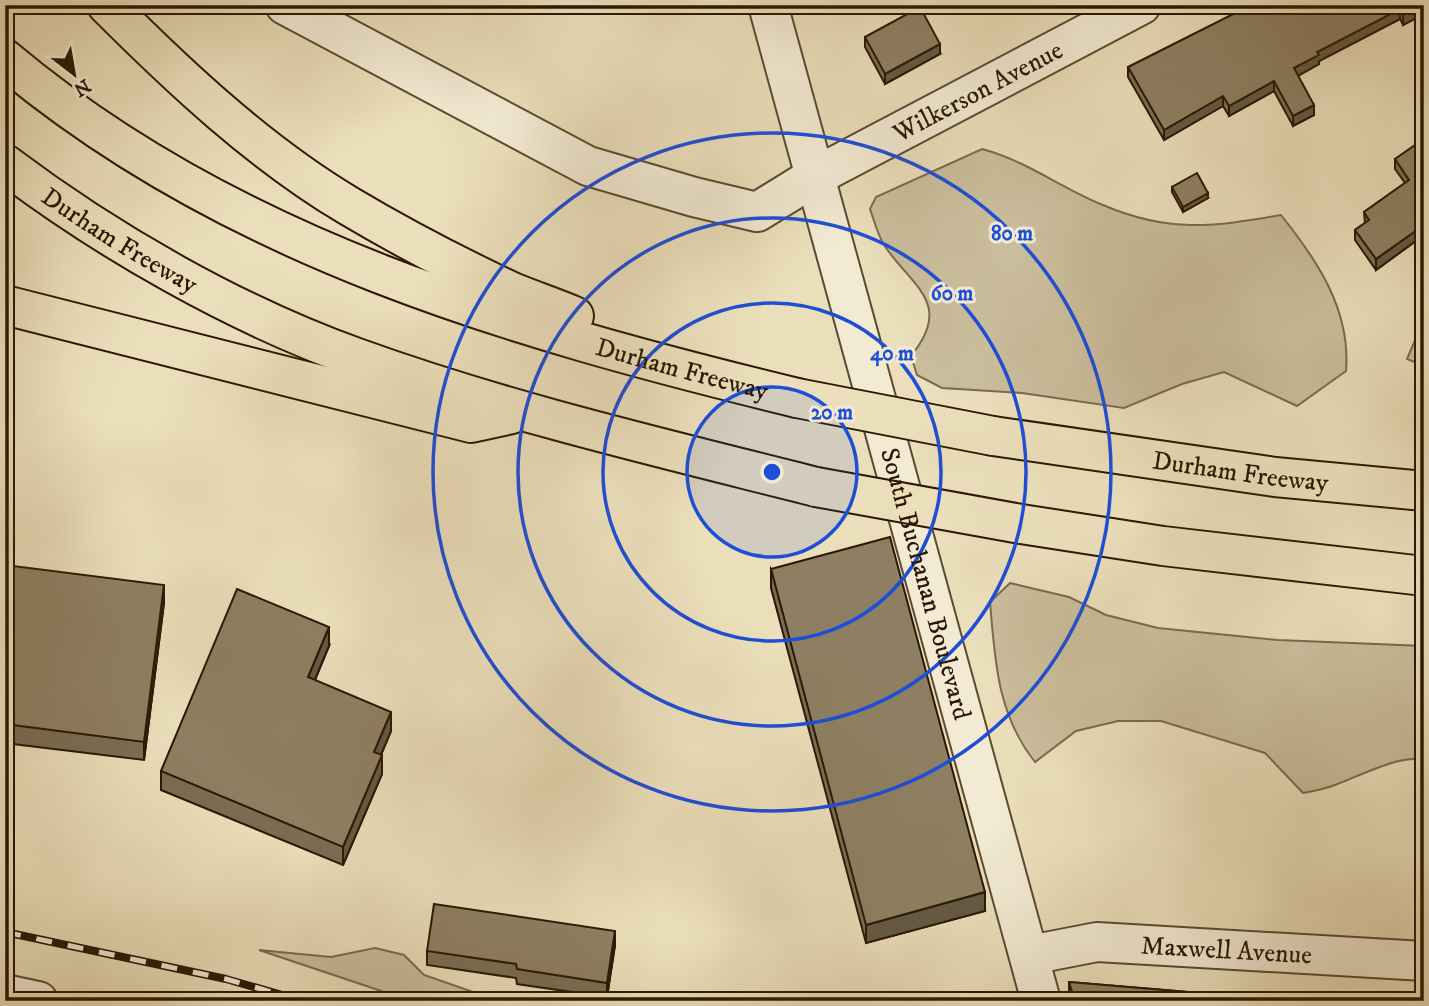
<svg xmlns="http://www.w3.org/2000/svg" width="1429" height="1006" viewBox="0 0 1429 1006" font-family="'IM FELL DW Pica',serif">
<rect width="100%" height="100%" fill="#ebdfbb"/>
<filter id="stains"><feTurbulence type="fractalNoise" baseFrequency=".00286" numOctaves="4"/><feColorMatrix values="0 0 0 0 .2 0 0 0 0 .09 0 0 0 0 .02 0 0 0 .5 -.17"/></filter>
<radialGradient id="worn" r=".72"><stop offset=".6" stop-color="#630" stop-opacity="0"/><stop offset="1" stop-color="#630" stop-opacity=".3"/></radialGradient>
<g fill="#cabd9c" stroke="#7a6a4f" stroke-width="2">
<path d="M982,149C1027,161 1061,188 1103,205C1168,233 1213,227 1281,215C1317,260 1351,310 1346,371L1297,406L1224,372L1182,384L1124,408L1022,393L942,388L917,375L911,356C954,303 912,287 884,245C878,235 874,221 870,209L876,197Z"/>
<path d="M1424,335V366L1407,359L1416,338Z"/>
<path d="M1010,583L1069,597L1106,615L1158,628L1278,640L1424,646V760C1399,754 1358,777 1335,785C1325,789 1314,791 1303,793L1265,753L1161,721H1118L1076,731L1035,762C997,714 995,660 990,602Z"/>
<path d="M375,948L404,955L424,975L499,1001H411L259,950L331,957Z"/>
</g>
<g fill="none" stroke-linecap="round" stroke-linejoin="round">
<g stroke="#5a4a30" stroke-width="42">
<g id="minor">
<path id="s1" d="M285,5L588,166L694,197L757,212L814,177L1141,5"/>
<path id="s2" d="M768,5L1041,1001"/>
<path id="s3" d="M1030,955L1097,942L1424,961"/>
<path d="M5,994L38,1001"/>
</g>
</g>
<g stroke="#2a1802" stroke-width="42">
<g id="highway">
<path d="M107,5C180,78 260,153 349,206C401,237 455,265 510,291C531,300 553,307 574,316"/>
<path id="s4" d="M5,59C231,249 515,329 797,398"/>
<path id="s5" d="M5,164C107,241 236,315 357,358C507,412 662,448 816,487"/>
<path d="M5,305L471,423L512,414"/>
<path id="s6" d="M993,436L1275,477L1424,491"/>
<path d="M1021,524L1163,546L1424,576"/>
</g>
</g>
<use href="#minor" stroke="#f2ead3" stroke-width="38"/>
<use href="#highway" stroke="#ebdfbb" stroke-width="38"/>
<g stroke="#2a1802" stroke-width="8">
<path id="rail" d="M5,932L226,979L303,1001"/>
</g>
<use href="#rail" stroke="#f2ead3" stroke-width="5" stroke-dasharray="16" stroke-linecap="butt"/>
<g stroke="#2a1802" stroke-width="42" stroke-linecap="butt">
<g id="highway-bridge">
<path d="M797,398L993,436"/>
<path d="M816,487L1021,524"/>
</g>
</g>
<use href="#highway-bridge" stroke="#ebdfbb" stroke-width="38"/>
</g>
<g fill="#7a6d54" stroke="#2a1802" stroke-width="2">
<path d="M1424,5V14L1403,25L1400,19L1319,61V64L1298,76L1314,115L1293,126L1274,91L1229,116L1223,106L1164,140L1128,77V67Z"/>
<path d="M865,37L940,54L885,84L865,47Z"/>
<path d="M1424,142V235L1376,270L1355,240V230L1365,223L1364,212L1405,183L1395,169V159Z"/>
<path d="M1172,187L1208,198L1183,212L1172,192Z"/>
<path d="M5,565L164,603L144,760L5,743Z"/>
<path d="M771,569L985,911L866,943L771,588Z"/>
<path d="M329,646L315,680L391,731L381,755L382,774L343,865L161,790V771Z"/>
<path d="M615,945L607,997L517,984L516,978L427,965V951Z"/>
<path d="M1069,982L1295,1001H1069Z"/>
</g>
<g fill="#635945" stroke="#2a1802" stroke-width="2">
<path d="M1016,5H1027L1016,11Z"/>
<path d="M1422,5H1424V14L1403,25V15Z"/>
<path d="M1400,9V19L1319,61V64L1294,78V68L1317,52Z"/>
<path d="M940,44V54L885,84V74Z"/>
<path d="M1274,81V91L1229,116V106Z"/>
<path d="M1223,96V106L1164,140V130Z"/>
<path d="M1314,105V115L1293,126V116Z"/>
<path d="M1208,193V198L1183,212V207Z"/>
<path d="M1424,225V235L1376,270V259Z"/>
<path d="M164,585V603L144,760V742Z"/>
<path d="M329,627V646L308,696V677Z"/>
<path d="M391,712V731L374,771V752Z"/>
<path d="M382,755V774L343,865V847Z"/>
<path d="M985,892V911L866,943V925Z"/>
<path d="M615,931V945L607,997V983Z"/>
</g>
<g fill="#8e7f62" stroke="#2a1802" stroke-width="2">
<path d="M1251,5H1422L1403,15L1400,9L1317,52L1319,55L1294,68L1314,105L1293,116L1274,81L1229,106L1223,96L1164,130L1128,67Z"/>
<path d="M920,7L940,44L885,74L865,37Z"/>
<path d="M1422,140L1424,142V225L1376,259L1355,230L1369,220L1364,212L1409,180L1395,159Z"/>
<path d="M1197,173L1208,193L1183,207L1172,187Z"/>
<path d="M890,537L985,892L866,925L771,569Z"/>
<path d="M5,565L164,585L144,742L5,724Z"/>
<path d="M237,589L329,627L308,677L391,712L374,752L382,755L343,847L161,771Z"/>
<path d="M434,904L615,931L607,983L517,969L516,964L427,951Z"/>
<path d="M1069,982L1295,1001H1075Z"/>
</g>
<circle cx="772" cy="472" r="85" fill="#1d4ed8" fill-opacity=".12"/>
<g fill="none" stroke="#1d4ed8" stroke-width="3.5">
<circle cx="772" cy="472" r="85"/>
<circle cx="772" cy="472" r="169"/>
<circle cx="772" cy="472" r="254"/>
<circle cx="772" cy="472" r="339"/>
</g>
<g text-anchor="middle" stroke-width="6" stroke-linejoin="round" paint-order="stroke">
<g font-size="26" fill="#2a1802" stroke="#f2ead3">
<text dy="9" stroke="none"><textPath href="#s1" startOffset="770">Wilkerson Avenue</textPath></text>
<text dy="9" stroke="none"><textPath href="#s5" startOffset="138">Durham Freeway</textPath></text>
<text dy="9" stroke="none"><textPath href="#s4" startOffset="751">Durham Freeway</textPath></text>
<text dy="9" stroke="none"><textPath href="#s6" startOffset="250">Durham Freeway</textPath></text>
<text dy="9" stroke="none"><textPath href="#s2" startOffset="600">South Buchanan Boulevard</textPath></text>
<text dy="9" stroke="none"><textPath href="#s3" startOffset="198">Maxwell Avenue</textPath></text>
</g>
</g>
<circle cx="772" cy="472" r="10" fill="#1d4ed8" stroke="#f2ead3" stroke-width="3.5"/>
<g font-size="21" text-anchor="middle" font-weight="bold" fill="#1d4ed8" stroke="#f2ead3" stroke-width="6" stroke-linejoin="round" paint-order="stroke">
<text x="1012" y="240">80 m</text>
<text x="952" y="300">60 m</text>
<text x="892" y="360">40 m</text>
<text x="832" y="419">20 m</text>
</g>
<rect width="1429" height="1006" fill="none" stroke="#ebdfbb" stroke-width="28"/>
<rect x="7" y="7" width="1415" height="992" fill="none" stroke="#2a1802" stroke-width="3.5"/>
<rect x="14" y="14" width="1401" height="978" fill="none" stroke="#2a1802" stroke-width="2"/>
<g transform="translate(74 74) rotate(149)" stroke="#f2ead3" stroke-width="5" paint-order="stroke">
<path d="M0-5L12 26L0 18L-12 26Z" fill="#2a1802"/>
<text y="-10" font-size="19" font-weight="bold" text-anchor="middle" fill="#2a1802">N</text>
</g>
<rect width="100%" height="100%" filter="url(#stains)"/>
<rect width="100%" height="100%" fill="url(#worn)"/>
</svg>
